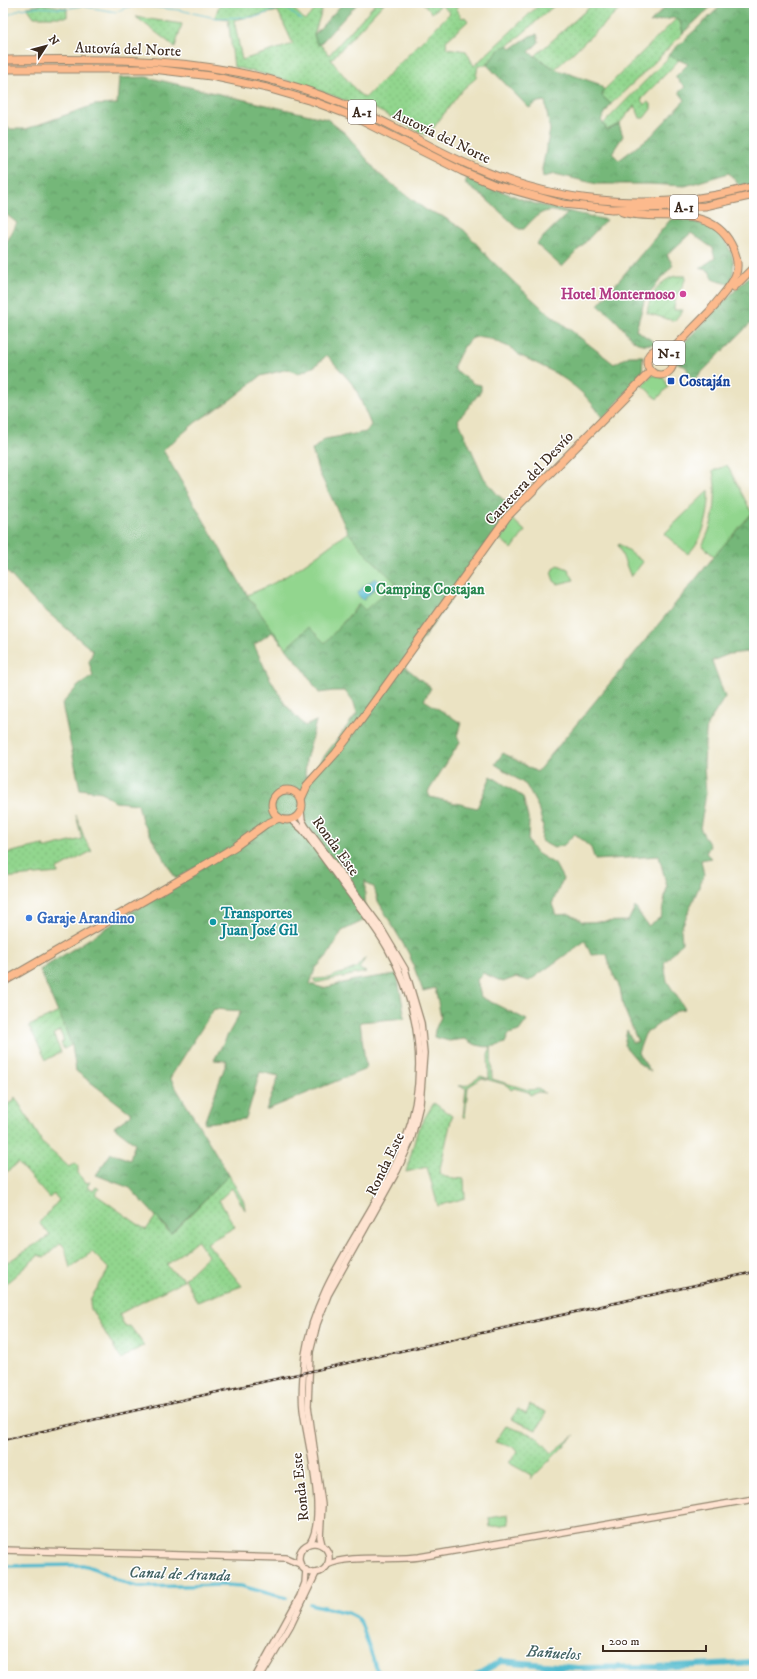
<svg xmlns="http://www.w3.org/2000/svg" width="757" height="1679" viewBox="0 0 757 1679" font-family="'IM FELL DW Pica',serif">
<defs>
<pattern id="grass-dots" width="8" height="8" patternUnits="userSpaceOnUse"><rect width="8" height="8" fill="#92d68e"/><path d="M2 2h.1M6 6h.1" fill="none" stroke="#7fb87a" stroke-width="1.8" stroke-linecap="round"/></pattern>
<pattern id="forest-crowns" width="20" height="18" patternUnits="userSpaceOnUse"><rect width="20" height="18" fill="#75b779"/><path d="M2 6a3 3 0 1 1 6 0M12 15a3 3 0 1 1 6 0" fill="none" stroke="#619563"/></pattern>
<pattern id="garden-furrows" width="10" height="10" patternUnits="userSpaceOnUse"><rect width="10" height="10" fill="#92d68e"/><path d="M-1 1l2-2M0 10L10 0M9 11l2-2" fill="none" stroke="#7fb87a"/></pattern>
<pattern id="water-ripples" width="26" height="14" patternUnits="userSpaceOnUse"><rect width="26" height="14" fill="#50b9cd"/><path d="M2 4q2-2 4 0t4 0M15 11q2-2 4 0t4 0" fill="none" stroke="#4497a6"/></pattern>
</defs>
<rect width="100%" height="100%" fill="#fff"/>
<filter id="ink" filterUnits="userSpaceOnUse"><feTurbulence type="fractalNoise" baseFrequency=".025" numOctaves="2"/><feDisplacementMap in="SourceGraphic" scale="8" xChannelSelector="R" yChannelSelector="G"/><feConvolveMatrix kernelMatrix="1 2 1 2 8 2 1 2 1" color-interpolation-filters="sRGB"/></filter>
<filter id="wash" filterUnits="userSpaceOnUse"><feTurbulence type="fractalNoise" baseFrequency=".012" numOctaves="4" result="noise"/><feDisplacementMap in="SourceGraphic" scale="16" xChannelSelector="R" yChannelSelector="G"/><feGaussianBlur stdDeviation="0.9" result="paint"/><feColorMatrix in="noise" values="0 0 0 0 0 0 0 0 0 0 0 0 0 0 0 0 0 1.4 0 .05"/><feComposite in="paint" operator="in"/></filter>
<g filter="url(#wash)">
<rect width="100%" height="100%" fill="#ebe3c3"/>
<g fill="url(#grass-dots)" stroke="#668056" fill-rule="evenodd">
<path d="M40,3L67,8V17H34L27,7L40,5Z"/>
<path d="M220,3H288L305,20L322,3H324L314,35L317,44H320L329,55L376,3H384L331,60L358,93L365,98L450,13L441,5L432,13L423,3H460L456,8L462,18L465,17L468,21L446,41L447,48L466,51L474,66L541,3H557L513,42L498,51L487,65H478L476,78L462,90L431,131L426,135L362,102L359,107C319,88 277,77 234,67L228,19L215,17ZM278,11L293,44L242,60L234,20Z"/>
<path d="M594,3H627L555,69L535,56Z"/>
<path d="M136,17L182,24L175,47Z"/>
<path d="M676,19L680,21L683,33L649,68L611,104L602,96L604,90Z"/>
<path d="M668,55L679,60L641,100L644,105L648,102L651,104V109L644,118H640L635,105L619,124L607,130L603,124L667,59Z"/>
<path d="M76,815L85,840L92,851L57,869L58,873L3,878V854L43,845L44,848H47L82,839Z"/>
<path d="M366,957L359,969L366,972L315,983L314,979L328,978L356,968Z"/>
<path d="M491,1047L492,1079L529,1090L538,1089L545,1093L538,1092L530,1095L528,1092L514,1088L511,1090L507,1085L482,1078L468,1087L465,1117H463L466,1088L459,1086L467,1085L481,1076L489,1079L488,1055Z"/>
<path d="M15,1097L40,1138L41,1142L69,1167L74,1163L78,1166V1174L86,1183L90,1182L87,1187L93,1191L96,1187L99,1189L95,1194L146,1230L156,1216L167,1230L172,1233L229,1175L244,1202L245,1210L232,1188L219,1200L235,1227L207,1243L242,1286L197,1302L185,1278L208,1256L197,1240L167,1265L173,1272L184,1279L183,1281L119,1314L125,1327L130,1326L144,1345L121,1359L91,1309L90,1304L91,1298L109,1269L92,1252L70,1268L65,1248L61,1243L44,1258L39,1255L3,1286V1257L8,1262L50,1235L39,1223L59,1200L54,1194L49,1198L18,1163L3,1175V1106L13,1102Z"/>
<path d="M434,1103L452,1116L439,1173L445,1177L464,1179L465,1198L438,1206L427,1167L406,1172L418,1129Z"/>
<path d="M530,1405L546,1412L542,1422L536,1430L511,1419L518,1409L526,1414Z"/>
<path d="M506,1426L536,1436L552,1453L575,1435L531,1479V1475L509,1463L517,1452L513,1447L495,1442Z"/>
</g>
<g fill="url(#forest-crowns)" stroke="#58704c" fill-rule="evenodd">
<path d="M343,3H358L320,44H317L314,35Z"/>
<path d="M669,3H715L683,33L680,21L673,18L650,23Z"/>
<path d="M724,3H754V204L729,173L685,186L649,184H597L555,174L543,177L542,169L550,130L545,101L538,102L529,108L487,65L498,51L507,45L512,48L530,36L537,34L539,42L529,52L555,69L599,84L604,90L602,96L611,104L601,120L607,130L619,124L623,136L612,153L619,160L651,136L685,100L679,92L685,87L675,77L688,64L668,55Z"/>
<path d="M146,77L327,119L346,134L379,174L426,210L442,216L464,230L490,259L517,285L541,307L614,364L629,356H643L642,374L603,419C581,384 555,372 519,355C514,348 505,346 498,342C469,328 465,344 453,368L474,384L481,385V391L458,420L484,478L497,494L514,509L404,666L431,688L424,700L461,723L457,736L460,742L428,792L430,797L477,808L491,776L523,797L529,822L528,841L535,852L555,864L563,879L552,904L556,915L570,914L583,922L628,921L635,907L648,926L661,917L667,887L659,856L595,860L591,848L575,834L564,845L554,848L541,841L543,826L538,807L526,785L495,764L503,753L537,772L726,542L752,513L754,517V659L751,660L748,652L729,654L712,661L725,697L707,725L705,743L704,767L706,794L700,828L710,846L706,853L711,858L701,860L704,875L681,929L682,943L664,963L667,981L685,1009L678,1010L645,1034L638,1053L651,1072L641,1065L624,1045L627,1030L632,1042H638L623,1006L620,988L610,968L607,954L591,955L585,941L529,981L516,977L503,982L483,973L477,980L481,997L527,1020L519,1031L509,1034L505,1043C490,1049 478,1048 465,1039L449,1041L434,1037L435,1030L441,1017L435,988L423,991L409,954L378,901L374,887L368,885L365,880V920L342,931L328,955L315,969L310,984L323,988L355,980L397,974L405,1018L360,1022L366,1069L266,1110L279,1076L260,1072L246,1119L204,1123L227,1061L214,1060L241,1011L214,1009L170,1078L229,1175L171,1233L130,1188L96,1175L111,1153L130,1160L135,1143L114,1127L132,1114L76,1071L72,1046L40,970L228,851L205,861L176,879L142,821L138,804L115,802L102,792L80,789L62,704L78,686L93,676L89,662L93,651L33,600L3,567V249L17,223L3,212V122L9,129H26L94,105L117,104L119,78ZM327,355L355,387L371,425L366,432L325,439L312,450L318,470L348,532L367,556L365,610L360,604L325,642L309,627L286,647L247,595L163,450L196,422L230,400L261,376L288,369L298,374L315,366ZM272,632L304,670L319,693L333,691H345L354,703L357,713L313,771L305,777L306,760L316,721L305,726L285,704L268,675L254,645Z"/>
<path d="M467,178L532,203L606,220L562,267L536,244L569,212C563,215 560,212 554,211C541,209 532,220 524,229H519L485,198L465,184Z"/>
<path d="M671,219C696,221 717,225 729,248C735,261 735,272 729,284L714,280L709,271L700,268L715,258L713,251L714,249L691,233L667,255L673,265L645,298L636,330L657,344C631,346 634,340 619,324C613,317 605,311 598,305Z"/>
<path d="M754,271V320L693,381L686,367L676,362L675,356L677,350Z"/>
</g>
<g fill="#92d68e" stroke="#668056">
<path d="M655,375L664,378L668,387L657,399L642,385L651,376Z"/>
<path d="M727,465L752,513L714,556L702,546C715,522 718,498 713,471Z"/>
<path d="M709,490C710,511 704,539 688,554L664,534Z"/>
<path d="M511,518L525,531L512,549L497,536Z"/>
<path d="M348,532L368,556L396,583L365,610L359,604L325,643L309,627L286,648L247,595C285,581 316,556 348,532Z"/>
<path d="M619,544L643,562L631,577L618,545Z"/>
<path d="M558,565L568,569L574,580L558,584L554,581L551,572Z"/>
<path d="M508,1515L509,1524L490,1527L489,1518Z"/>
</g>
<g fill="url(#garden-furrows)" stroke="#668056">
<path d="M675,276H686C683,290 674,294 674,310H683L674,321L647,313C649,296 659,281 675,276Z"/>
<path d="M59,1012L71,1045L64,1049L61,1043L64,1041L60,1031L53,1034L61,1052L46,1060L29,1026Z"/>
</g>
<path fill="url(#water-ripples)" stroke="#467276" d="M375,578L380,584L363,600L357,594L362,588Z"/>
<g fill="none" stroke-linecap="round" stroke-linejoin="round">
<g stroke="#50b9cd" stroke-width="1">
<path d="M70,8L81,6L116,12L127,7L144,6L179,10L216,18L256,17L283,7L301,19"/>
<path d="M3,14H11L20,9L35,7L68,9"/>
</g>
<g stroke="#50b9cd" stroke-width="3.5">
<path d="M3,1564L7,1566L83,1565C103,1569 118,1584 138,1587L226,1585L241,1586L286,1598"/>
<path d="M310,1604L348,1613L356,1617L361,1623L379,1676"/>
</g>
<path stroke="#50b9cd" stroke-width="6" d="M475,1676L501,1661L578,1668L657,1667L754,1662"/>
</g>
</g>
<g filter="url(#ink)">
<g fill="none" stroke-linecap="round" stroke-linejoin="round">
<g stroke="#938670" stroke-width="8">
<g id="secondary">
<path d="M301,812L302,820L306,827L379,925L405,969L421,1023L424,1053L420,1104L411,1140L397,1171L328,1295L317,1324L310,1352L308,1406L322,1505L320,1537L322,1545"/>
<path d="M292,820L303,830C321,854 338,878 356,902C367,917 378,931 387,947C421,1006 429,1077 405,1141C397,1165 384,1186 372,1207C345,1254 313,1301 305,1355C303,1373 301,1391 303,1409C307,1442 328,1515 310,1543"/>
<circle cx="314" cy="1558" r="15"/>
<path d="M3,1550L286,1558L300,1564"/>
<path d="M327,1565C350,1554 392,1561 419,1557L754,1499"/>
<path d="M256,1676L300,1596L305,1583L306,1570"/>
<path d="M261,1676L290,1627L316,1573"/>
</g>
</g>
<g stroke="#938670" stroke-width="9">
<g id="highway">
<path d="M3,60C100,59 192,56 286,84C325,95 362,111 398,129C425,143 451,158 479,169C565,206 664,212 754,186"/>
<path d="M3,69H153L211,76L267,88L315,102L352,116L462,171L495,185L563,204L612,209L705,206L754,195"/>
<path d="M622,212C658,223 709,202 731,244C747,274 729,286 712,308"/>
<path d="M734,287L754,267"/>
<circle cx="660" cy="362" r="13"/>
<path d="M669,353L715,306"/>
<circle cx="287" cy="805" r="15"/>
<path d="M301,799L308,784L336,753L359,723L507,517L651,371"/>
<path d="M3,982L195,871L236,846L266,824L279,818"/>
</g>
</g>
<use href="#secondary" stroke="#fee3d1" stroke-width="5.5"/>
<use href="#highway" stroke="#fcba8d" stroke-width="7"/>
<g stroke="#3b2a1e" stroke-width="2.5">
<path id="rail" d="M3,1440L754,1272"/>
</g>
<use href="#rail" stroke="#fff" stroke-width="1" stroke-dasharray="3" stroke-linecap="butt"/>
</g>
</g>
<circle fill="#d1479c" stroke="#fff" stroke-width="1.5" cx="683" cy="294" r="4"/>
<rect fill="#1a4fb4" stroke="#fff" stroke-width="1.5" x="667" y="377" width="8" height="8" rx="2"/>
<circle fill="#2e9e5b" stroke="#fff" stroke-width="1.5" cx="368" cy="589" r="4"/>
<circle fill="#3f7fe0" stroke="#fff" stroke-width="1.5" cx="29" cy="918" r="4"/>
<circle fill="#0f9aa8" stroke="#fff" stroke-width="1.5" cx="213" cy="922" r="4"/>
<g text-anchor="middle" stroke-width="3" stroke-linejoin="round" paint-order="stroke">
<g fill="#fff" stroke="#766a62" stroke-width="1">
<rect x="348" y="100" width="28" height="24" rx="3"/>
<rect x="670" y="195" width="28" height="24" rx="3"/>
<rect x="653" y="341" width="32" height="24" rx="3"/>
</g>
<g font-size="14" font-weight="bold" fill="#3b2a1e">
<text x="362" y="117">A-1</text>
<text x="684" y="212">A-1</text>
<text x="669" y="358">N-1</text>
</g>
<g font-size="15" fill="#3b2a1e" stroke="#fff">
<text transform="translate(128 49) rotate(2)" y="5">Autovía del Norte</text>
<text transform="translate(442 136) rotate(26)" y="5">Autovía del Norte</text>
<text transform="translate(529 478) rotate(-47)" y="5">Carretera del Desvío</text>
<text transform="translate(336 846) rotate(54)" y="5">Ronda Este</text>
<text transform="translate(385 1164) rotate(-64)" y="5">Ronda Este</text>
<text transform="translate(300 1487) rotate(-96)" y="5">Ronda Este</text>
</g>
<g font-size="15" font-weight="bold" fill="#b23c85" stroke="#fff" text-anchor="end">
<text x="675" y="299">Hotel Montermoso</text>
</g>
<g font-size="15" font-weight="bold" fill="#164399" stroke="#fff" text-anchor="start">
<text x="679" y="386">Costaján</text>
</g>
<g font-size="15" font-weight="bold" fill="#27864d" stroke="#fff" text-anchor="start">
<text x="376" y="594">Camping Costajan</text>
</g>
<g font-size="15" font-weight="bold" fill="#0d838f" stroke="#fff" text-anchor="start">
<text x="221" y="918">Transportes<tspan x="221" dy="17">Juan José Gil</tspan></text>
</g>
<g font-size="15" font-weight="bold" fill="#366cbe" stroke="#fff" text-anchor="start">
<text x="37" y="923">Garaje Arandino</text>
</g>
<g font-size="16" font-style="italic" fill="#436364" stroke="#fff">
<text transform="translate(180 1573) rotate(2)" y="6">Canal de Aranda</text>
<text transform="translate(554 1652) rotate(4)" y="6">Bañuelos</text>
</g>
</g>
<rect width="757" height="1679" fill="none" stroke="#fff" stroke-width="16"/>
<g transform="translate(46 46) rotate(54)" stroke="#ffffff" stroke-width="3" paint-order="stroke">
<path d="M0-3L7 15L0 10L-7 15Z" fill="#3b2a1e"/>
<text y="-6" font-size="11" font-weight="bold" text-anchor="middle" fill="#3b2a1e">N</text>
</g>
<path d="M603 1645v6h103v-6" fill="none" stroke="#3b2a1e" stroke-width="2"/>
<text x="609" y="1645" font-size="12" fill="#3b2a1e" stroke="#ffffff" stroke-width="3" paint-order="stroke">200 m</text>
</svg>
